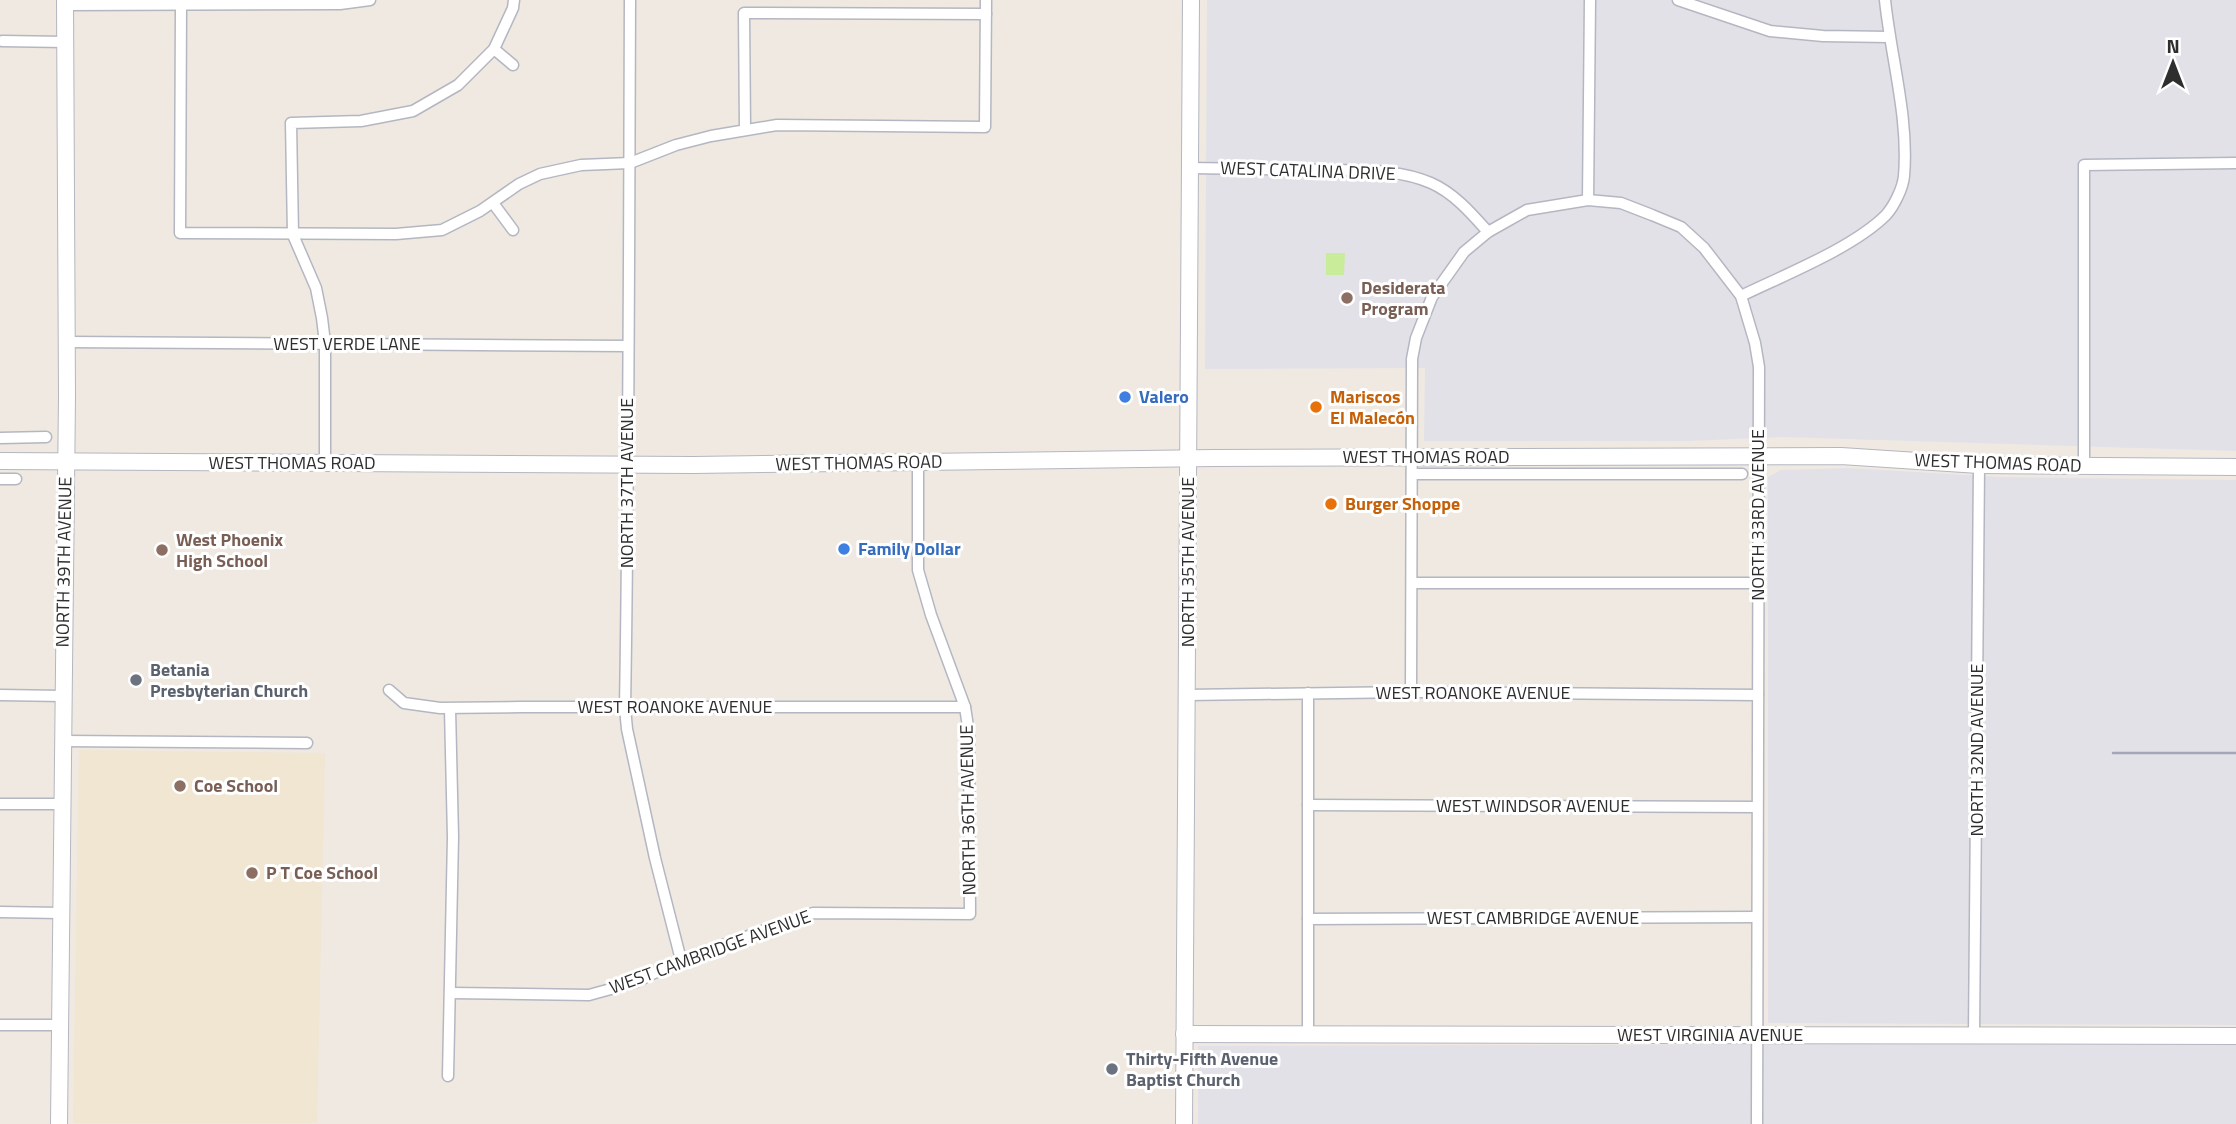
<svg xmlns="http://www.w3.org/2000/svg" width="2236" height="1124" viewBox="0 0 2236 1124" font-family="'Titillium Web',sans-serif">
<rect width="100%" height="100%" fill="#efe9e1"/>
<g fill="#e3e1e8">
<path d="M1207,0H2236V451L1782,437L1688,441H1424L1425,368L1205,369Z"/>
<path d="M1846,468L2000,477L2236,480V1025L1768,1023V477L1781,470Z"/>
<path d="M2236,1043V1124H1198V1046Z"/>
</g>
<path fill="#f0e6d1" d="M79,750L325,753L317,1123H73Z"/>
<path fill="#c9ec9a" d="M1326,253H1345L1344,275H1326Z"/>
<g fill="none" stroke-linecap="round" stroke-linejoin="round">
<g stroke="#b4b7c1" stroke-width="13">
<g id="street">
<path d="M630,0C629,236 629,472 625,708L627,729L655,858L681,960"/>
<path d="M1678,0L1770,31L1823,36L1889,37"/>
<path d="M65,5L340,4L370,0"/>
<path d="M181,5L180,233L396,234L442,230L480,211L519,184L540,174L581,165L630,163L676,145L711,136L777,125L985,127L986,0"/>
<path d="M2,41L65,42"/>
<path d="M494,49L513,65"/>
<path d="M745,129L744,13L986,14"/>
<path d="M1189,168C1236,169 1283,169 1330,170C1365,171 1398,169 1431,183C1454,193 1472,214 1488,232"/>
<path d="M1588,200L1590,0"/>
<path d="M493,203L513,230"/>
<path d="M1741,296C1784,275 1853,248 1886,215C1894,206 1903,188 1904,176C1909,118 1891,58 1885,0"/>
<path d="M66,342L627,346"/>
<path d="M0,438L46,437"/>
<path d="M325,463V343L322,318L316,288L293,235L291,123L361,121L413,111L458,85L494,49L513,8L514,0"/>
<path d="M2084,467V165L2236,163"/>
<path d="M1412,474H1742"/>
<path d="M0,479H16"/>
<path d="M1412,583H1758"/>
<path d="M389,690L404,703L440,708L521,707H965"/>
<path d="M1411,692L1412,359L1416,338L1432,297L1464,252L1488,232L1527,210L1588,200L1621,203L1652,215L1681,227L1704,248L1741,296L1755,343L1759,367L1757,1124"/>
<path d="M1308,693V1033"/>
<path d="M0,695L63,696"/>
<path d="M1187,695L1411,692L1758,695"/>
<path d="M63,741L307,743"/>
<path d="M0,804H62"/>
<path d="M1308,805L1757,807"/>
<path d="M0,912L61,913"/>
<path d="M1308,919L1757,917"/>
<path d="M451,993L589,995L636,982L681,960L813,913L970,914L969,733L965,707L931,615L918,570V463"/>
<path d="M0,1025H60"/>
<path d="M1974,1036L1979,465"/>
<path d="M448,1076L453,837L450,709"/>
</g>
</g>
<g stroke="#b4b7c1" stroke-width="18">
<g id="secondary">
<path d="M0,461L693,465L1214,458L1841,456L1979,465L2236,467"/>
<path d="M1184,1034L2236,1036"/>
<path d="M59,1124L67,396L65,0"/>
<path d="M1184,1124L1191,0"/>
</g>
</g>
<use href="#street" stroke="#fff" stroke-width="10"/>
<use href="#secondary" stroke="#fff" stroke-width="16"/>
<path stroke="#a3a6b8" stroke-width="2.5" d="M2113,753H2236"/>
</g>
<g fill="#8d6e63" stroke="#fff" stroke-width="2.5">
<circle cx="1347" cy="298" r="7"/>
<circle cx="162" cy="550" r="7"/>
<circle cx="180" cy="786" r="7"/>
<circle cx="252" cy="873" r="7"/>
</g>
<g fill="#3f7fe0" stroke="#fff" stroke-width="2.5">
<circle cx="1125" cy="397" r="7"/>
<circle cx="844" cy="549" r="7"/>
</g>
<g fill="#e8710a" stroke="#fff" stroke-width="2.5">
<circle cx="1316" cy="407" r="7"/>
<circle cx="1331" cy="504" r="7"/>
</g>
<g fill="#6b7280" stroke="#fff" stroke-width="2.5">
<circle cx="136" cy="680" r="7"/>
<circle cx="1112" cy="1069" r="7"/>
</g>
<g text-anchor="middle" stroke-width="6" stroke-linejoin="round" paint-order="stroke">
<g font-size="18" fill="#2e2e2e" stroke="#fff">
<text transform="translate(1308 171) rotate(2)" y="6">WEST CATALINA DRIVE</text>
<text x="347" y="350">WEST VERDE LANE</text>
<text x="1426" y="463">WEST THOMAS ROAD</text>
<text x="292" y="469">WEST THOMAS ROAD</text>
<text transform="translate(859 463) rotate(-1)" y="6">WEST THOMAS ROAD</text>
<text transform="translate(1998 463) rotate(2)" y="6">WEST THOMAS ROAD</text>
<text transform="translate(627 483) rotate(-90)" y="6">NORTH 37TH AVENUE</text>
<text transform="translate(1758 515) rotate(-90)" y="6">NORTH 33RD AVENUE</text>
<text transform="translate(64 562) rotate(-89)" y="6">NORTH 39TH AVENUE</text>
<text transform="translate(1188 562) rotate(-90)" y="6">NORTH 35TH AVENUE</text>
<text x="1473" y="699">WEST ROANOKE AVENUE</text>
<text x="675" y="713">WEST ROANOKE AVENUE</text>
<text transform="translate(1977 750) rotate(-90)" y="6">NORTH 32ND AVENUE</text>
<text x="1533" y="812">WEST WINDSOR AVENUE</text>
<text transform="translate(968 810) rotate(-91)" y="6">NORTH 36TH AVENUE</text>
<text x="1533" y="924">WEST CAMBRIDGE AVENUE</text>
<text transform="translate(710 952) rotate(-20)" y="6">WEST CAMBRIDGE AVENUE</text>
<text x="1710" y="1041">WEST VIRGINIA AVENUE</text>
</g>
<g font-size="18" font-weight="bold" fill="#785e54" stroke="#fff" text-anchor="start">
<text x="1361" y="294">Desiderata<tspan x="1361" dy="21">Program</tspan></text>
<text x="176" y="546">West Phoenix<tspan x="176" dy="21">High School</tspan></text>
<text x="194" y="792">Coe School</text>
<text x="266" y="879">P T Coe School</text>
</g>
<g font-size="18" font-weight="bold" fill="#366cbe" stroke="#fff" text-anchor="start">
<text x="1139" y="403">Valero</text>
<text x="858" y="555">Family Dollar</text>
</g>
<g font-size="18" font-weight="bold" fill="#c56008" stroke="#fff" text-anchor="start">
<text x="1330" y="403">Mariscos<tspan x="1330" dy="21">El Malecón</tspan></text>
<text x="1345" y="510">Burger Shoppe</text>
</g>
<g font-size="18" font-weight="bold" fill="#5b616d" stroke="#fff" text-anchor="start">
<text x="150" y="676">Betania<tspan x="150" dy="21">Presbyterian Church</tspan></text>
<text x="1126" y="1065">Thirty-Fifth Avenue<tspan x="1126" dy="21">Baptist Church</tspan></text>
</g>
</g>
<g transform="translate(2173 63)" stroke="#ffffff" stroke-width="5" paint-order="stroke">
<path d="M0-5L12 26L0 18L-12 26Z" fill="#2e2e2e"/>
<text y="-10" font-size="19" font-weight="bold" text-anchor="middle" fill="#2e2e2e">N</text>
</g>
</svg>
